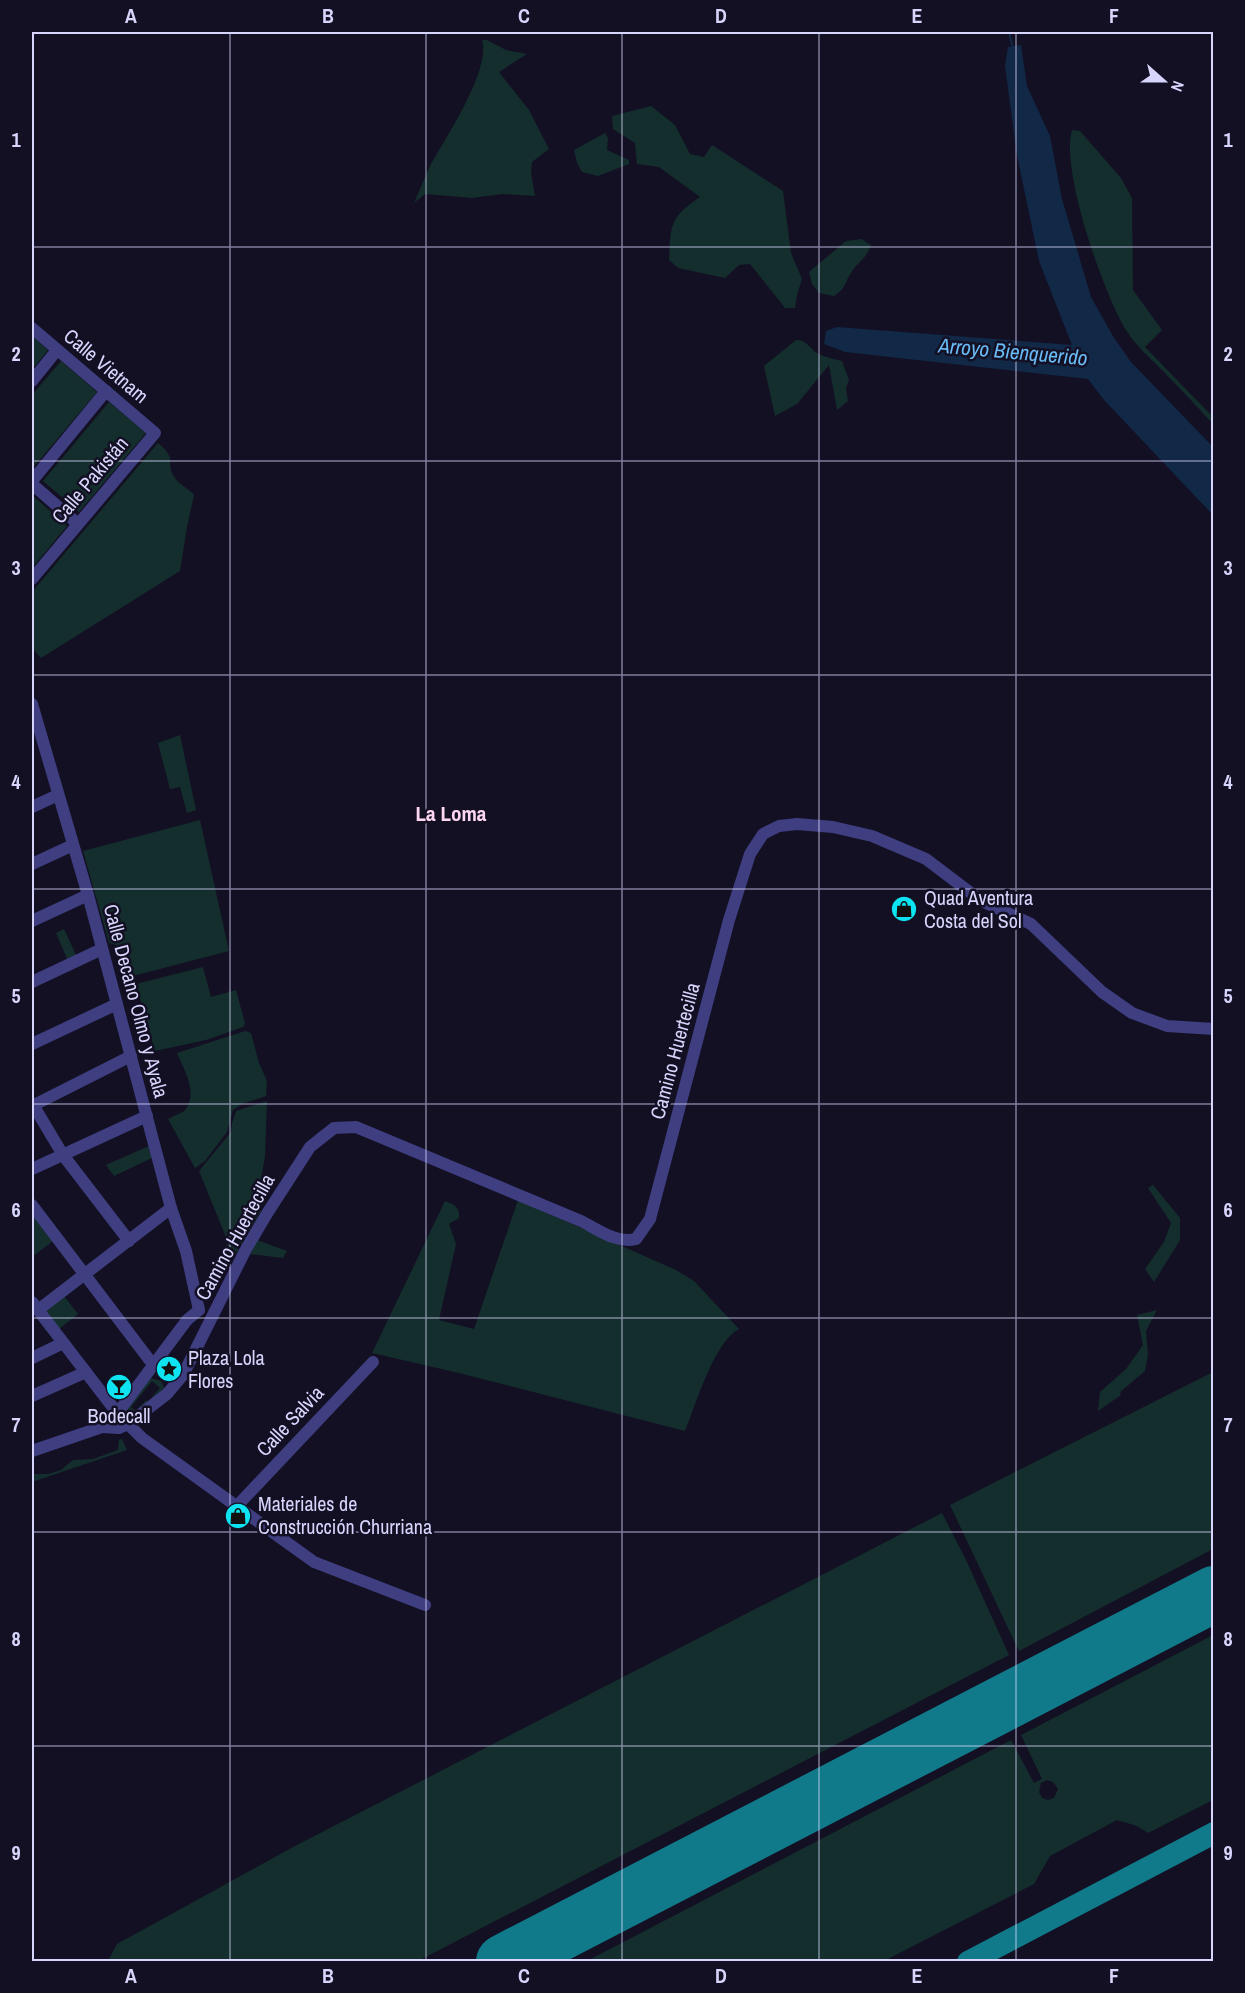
<svg xmlns="http://www.w3.org/2000/svg" width="1245" height="1993" viewBox="0 0 1245 1993" font-family="'Archivo Narrow',sans-serif">
<rect width="100%" height="100%" fill="#131024"/>
<g fill="#132e2c" fill-rule="evenodd">
<path d="M482,40H487L506,50L527,54L499,72L529,110L549,149L532,162L531,173L535,196L502,194L472,198L425,194L414,203C420,190 425,176 431,164C446,137 491,70 482,40Z"/>
<path d="M651,106L675,125L690,154L704,157L712,145L783,191L791,253L802,279L797,295L795,308H785L750,264L739,265L725,278L678,268L669,260C671,225 669,218 700,197L659,167L637,164L635,143L613,129L612,116Z"/>
<path d="M1072,130L1080,131L1121,178L1132,198L1133,290L1162,330L1145,347L1213,417V424C1197,406 1180,389 1163,371C1150,358 1136,346 1126,330C1104,295 1060,169 1072,130Z"/>
<path d="M605,133L608,138L607,150L629,160V164L598,176L582,172L577,163L574,150Z"/>
<path d="M861,239L871,245C865,261 858,261 851,273C843,285 848,286 834,296L819,293L812,284L809,272L846,241Z"/>
<path d="M32,336L48,350L32,370Z"/>
<path d="M796,340C807,340 809,348 817,353C824,357 834,359 842,361L849,380L846,388L848,401L837,410L829,365L797,404L775,416L764,366Z"/>
<path d="M61,361L97,392L32,469V395Z"/>
<path d="M109,402L146,433L79,512L43,481Z"/>
<path d="M158,443C179,460 164,462 175,478C180,485 189,489 194,495L187,527L180,571L41,658L32,648V592Z"/>
<path d="M32,495L67,526L32,568Z"/>
<path d="M180,735L196,810L187,813L180,787L170,789L158,743Z"/>
<path d="M200,820L229,951L129,977L116,945L109,943L83,851Z"/>
<path d="M64,929L77,957L68,961L56,933Z"/>
<path d="M203,967L211,997L236,990L245,1023L243,1027L206,1040L155,1051L136,984Z"/>
<path d="M245,1031L251,1033L259,1063L267,1081L266,1096L242,1104L233,1110L227,1132L205,1161L195,1168L168,1119C172,1116 181,1114 185,1110C199,1093 183,1068 177,1053Z"/>
<path d="M267,1101L265,1157L257,1200L261,1211L223,1276L228,1242L199,1171L231,1132L232,1123L236,1111Z"/>
<path d="M151,1145L154,1157L114,1176L106,1165Z"/>
<path d="M1153,1185L1180,1218V1240L1154,1282L1145,1269L1164,1242L1171,1223L1148,1188Z"/>
<path d="M518,1200L676,1270L694,1281L739,1329C714,1342 696,1404 685,1431L459,1373L372,1353L445,1201C455,1205 460,1207 459,1218L449,1224L456,1244L439,1320L474,1329Z"/>
<path d="M32,1212L53,1241L32,1257Z"/>
<path d="M257,1240L287,1251L283,1258L250,1254Z"/>
<path d="M64,1296L78,1314L58,1330L43,1310Z"/>
<path d="M1157,1310L1146,1331L1148,1355L1145,1371L1120,1392L1121,1395L1098,1411L1100,1392L1126,1369L1143,1345L1137,1315Z"/>
<path d="M1213,1372V1549L1019,1651L950,1505Z"/>
<path d="M150,1378L161,1381L164,1387L163,1393L131,1417L115,1424ZM152,1381L160,1388L148,1402L146,1400L136,1411L131,1407Z"/>
<path d="M122,1439L127,1450L32,1482V1474H48L61,1470L73,1460L93,1459L118,1450L119,1440Z"/>
<path d="M942,1513L966,1560L1009,1655L418,1961H108L117,1944L295,1846Z"/>
<path d="M1213,1635V1800L1148,1833L1137,1826L1117,1820L1050,1856L1034,1884L884,1961H587L1011,1740L1034,1783L1042,1779L1021,1735ZM1047,1780L1053,1782L1058,1789L1054,1798L1048,1800L1042,1798L1039,1792L1041,1783Z"/>
</g>
<path fill="#112847" d="M1021,45L1027,86L1050,136L1062,199L1091,297L1114,338L1131,362L1213,447V515L1104,400L1088,379L845,352L824,344L826,331L837,327L1072,345L1039,261L1017,155L1005,66L1008,47Z"/>
<g fill="none" stroke-linecap="round" stroke-linejoin="round">
<path stroke="#112847" stroke-width="2" d="M1009,32L1013,49"/>
<g stroke="#107a8a" stroke-width="22">
<path d="M1211,1595H1214"/>
<path d="M968,1962L1214,1833"/>
</g>
<path stroke="#107a8a" stroke-width="56" d="M504,1962L1214,1594"/>
<g stroke="#3e3e80" stroke-width="12">
<path d="M32,328L155,433L32,579"/>
<path d="M32,381L57,350"/>
<path d="M32,481L106,391"/>
<path d="M32,484L78,524"/>
<path d="M32,704L88,895L171,1208L186,1251L199,1310"/>
<path d="M32,807L58,795"/>
<path d="M32,864L73,845"/>
<path d="M32,921L88,895"/>
<path d="M32,982L102,949"/>
<path d="M32,1044L117,1004"/>
<path d="M32,1103L63,1155L129,1241"/>
<path d="M32,1106L131,1056"/>
<path d="M32,1169L147,1116"/>
<path d="M32,1205L154,1366"/>
<path d="M32,1302L118,1414"/>
<path d="M38,1310L171,1208"/>
<path d="M32,1358L63,1343"/>
<path d="M32,1396L86,1372"/>
<path d="M128,1424L142,1438L314,1562L425,1605"/>
<path d="M102,1427L119,1428L128,1424L167,1394L183,1375L246,1249L268,1212L310,1147L334,1128L356,1127L581,1221C599,1230 617,1244 636,1239L650,1219L729,920L750,854L763,834L779,826L797,824L833,827L872,836L926,859L980,900L1031,924L1102,992L1132,1013L1167,1026L1214,1029"/>
<path d="M32,1451L102,1427L113,1419L187,1320L199,1310"/>
<path d="M236,1507L373,1362"/>
</g>
</g>
<path fill="none" stroke="#d8d5fd" stroke-width="1.5" stroke-opacity="0.55" d="M230,32V1962M426,32V1962M622,32V1962M819,32V1962M1016,32V1962M32,247H1214M32,461H1214M32,675H1214M32,889H1214M32,1104H1214M32,1318H1214M32,1532H1214M32,1746H1214"/>
<defs>
<g id="shop-disc" transform="scale(1.35)"><circle r="9.5" fill="#0de3f1" stroke="#131024"/><path d="M-5-2.5h2.3a2.7 3.5 0 0 1 5.4 0H5L5.5 6h-11ZM-1.5-2.5h3a1.5 2.3 0 0 0-3 0Z" fill="#111"/></g>
<g id="sight-disc" transform="scale(1.35)"><circle r="9.5" fill="#0de3f1" stroke="#131024"/><path d="M0-6L1.8-2.2L6-1.7L2.9 1.2L3.7 5.4L0 3.3L-3.7 5.4L-2.9 1.2L-6-1.7L-1.8-2.2Z" fill="#111"/></g>
<g id="bar-disc" transform="scale(1.35)"><circle r="9.5" fill="#0de3f1" stroke="#131024"/><path d="M-6-5H6L.8 .8V4.5H3.5V6h-7V4.5H-.8V.8Z" fill="#111"/></g>
</defs>
<g fill-rule="evenodd">
<use href="#shop-disc" x="904" y="909"/>
<use href="#sight-disc" x="169" y="1369"/>
<use href="#bar-disc" x="119" y="1387"/>
<use href="#shop-disc" x="238" y="1516"/>
</g>
<g text-anchor="middle" stroke-width="5" stroke-linejoin="round" paint-order="stroke">
<g font-size="20" fill="#d8d5fd" stroke="#131024">
<text transform="translate(106 366) rotate(40)" y="7">Calle Vietnam</text>
<text transform="translate(90 480) rotate(-50)" y="7">Calle Pakistán</text>
<text transform="translate(136 1001) rotate(75)" y="7">Calle Decano Olmo y Ayala</text>
<text transform="translate(675 1051) rotate(-75)" y="7">Camino Huertecilla</text>
<text transform="translate(235 1237) rotate(-61)" y="7">Camino Huertecilla</text>
<text transform="translate(290 1421) rotate(-47)" y="7">Calle Salvia</text>
</g>
<g font-size="20" fill="#d8d5fd" stroke="#131024" text-anchor="start">
<text x="924" y="905">Quad Aventura<tspan x="924" dy="23">Costa del Sol</tspan></text>
<text x="188" y="1365">Plaza Lola<tspan x="188" dy="23">Flores</tspan></text>
<text x="119" y="1423" text-anchor="middle">Bodecall</text>
<text x="258" y="1511">Materiales de<tspan x="258" dy="23">Construcción Churriana</tspan></text>
</g>
<g font-size="21" font-style="italic" fill="#69bbf7" stroke="#131024">
<text transform="translate(1013 352) rotate(5)" y="7">Arroyo Bienquerido</text>
</g>
<g font-size="21" font-weight="bold" fill="#fdd7f1" stroke="#131024">
<text x="451" y="821">La Loma</text>
</g>
</g>
<rect width="1245" height="1993" fill="none" stroke="#131024" stroke-width="66"/>
<g transform="translate(1164 81) rotate(111)" stroke="#131024" stroke-width="4.5" paint-order="stroke">
<path d="M0-4.5L10 22L0 15L-10 22Z" fill="#d8d5fd"/>
<text y="-9" font-size="16" font-weight="bold" text-anchor="middle" fill="#d8d5fd">N</text>
</g>
<rect x="33" y="33" width="1179" height="1927" fill="none" stroke="#d8d5fd" stroke-width="2"/>
<g font-size="20" text-anchor="middle" font-weight="bold" fill="#d8d5fd">
<text x="131" y="23">A</text>
<text x="328" y="23">B</text>
<text x="524" y="23">C</text>
<text x="721" y="23">D</text>
<text x="917" y="23">E</text>
<text x="1114" y="23">F</text>
<text x="16" y="147">1</text>
<text x="1228" y="147">1</text>
<text x="16" y="361">2</text>
<text x="1228" y="361">2</text>
<text x="16" y="575">3</text>
<text x="1228" y="575">3</text>
<text x="16" y="789">4</text>
<text x="1228" y="789">4</text>
<text x="16" y="1003">5</text>
<text x="1228" y="1003">5</text>
<text x="16" y="1217">6</text>
<text x="1228" y="1217">6</text>
<text x="16" y="1432">7</text>
<text x="1228" y="1432">7</text>
<text x="16" y="1646">8</text>
<text x="1228" y="1646">8</text>
<text x="16" y="1860">9</text>
<text x="1228" y="1860">9</text>
<text x="131" y="1983">A</text>
<text x="328" y="1983">B</text>
<text x="524" y="1983">C</text>
<text x="721" y="1983">D</text>
<text x="917" y="1983">E</text>
<text x="1114" y="1983">F</text>
</g>
</svg>
